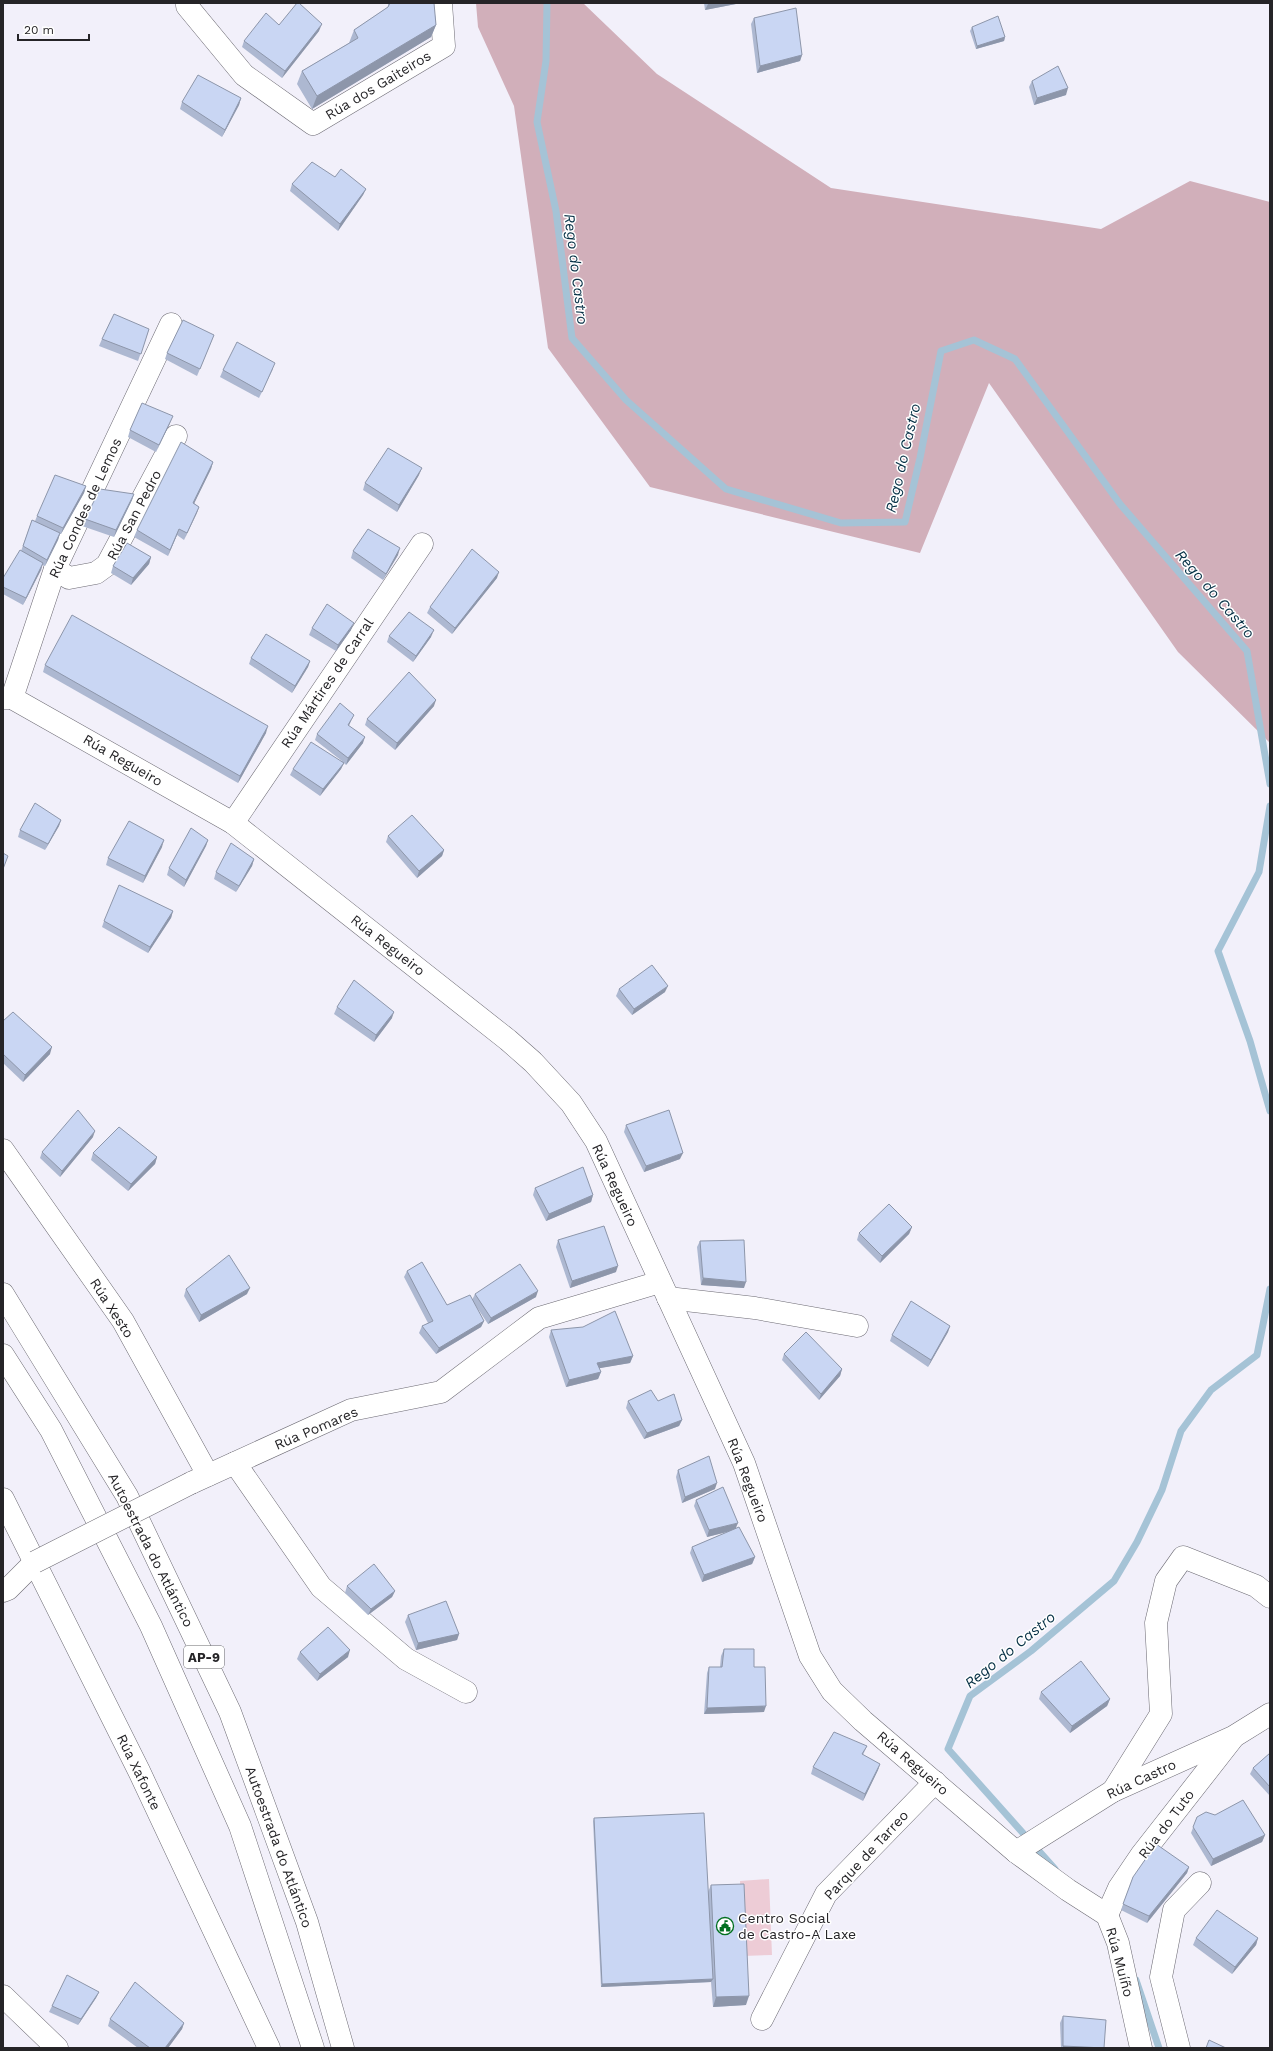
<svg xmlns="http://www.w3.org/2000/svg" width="1273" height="2051" viewBox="0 0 1273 2051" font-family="'Work Sans',sans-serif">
<rect width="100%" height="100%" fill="#f2f0fa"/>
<path fill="#edccd6" d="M769,1879L772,1955L743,1956L740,1881Z"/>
<path fill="#d1afba" d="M476,3H583L657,74L831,188L1101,229L1190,181L1270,202V743L1178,652L989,383L920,553L650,487L548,348L514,106L478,27Z"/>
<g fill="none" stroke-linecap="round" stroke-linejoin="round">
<g stroke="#a5c3d6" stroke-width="7">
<path d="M547,3L546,61L537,122L556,211L572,338L626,400L726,489L841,523L905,522L920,458L941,351L974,340L1015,359L1120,504L1247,651L1270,784"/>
<path d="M1270,806L1259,872L1218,951L1250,1041L1270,1111"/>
<path d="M1055,1869L948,1749L970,1696L1031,1651L1114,1581L1137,1542L1162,1490L1181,1431L1211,1390L1257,1355L1270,1289"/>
<path d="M1136,1980L1159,2048"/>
</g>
<g stroke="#6c6a73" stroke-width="23">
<g id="minor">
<path d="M187,3V6L244,75L313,124L444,46L441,3"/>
<path d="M55,569L69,578L96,573L107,565L176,436"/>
<path d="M3,698H12L233,823L508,1040L533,1062L571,1103L596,1141L744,1463L810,1656L832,1691L863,1721L1016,1852L1068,1890L1107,1915L1118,1943L1141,2048"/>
<path d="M12,698L55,569L171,324"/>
<path d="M233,823L422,544"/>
<path d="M3,1150L123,1321L208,1475"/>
<path d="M668,1298L755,1308L857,1326"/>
<path d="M235,1463L321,1587L406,1659L466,1692"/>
<path d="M191,1483L351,1410L441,1392L539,1318L660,1282"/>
<path d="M3,1499L139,1771L269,2048"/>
<path d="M3,1591L8,1589L35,1562"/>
<path d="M1113,1791L1161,1714L1156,1623L1166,1581L1183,1557L1256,1586L1270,1597"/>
<path d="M1016,1852L1113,1791L1233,1737L1270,1714"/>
<path d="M1107,1915L1119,1888L1142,1854L1232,1739"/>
<path d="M3,1996L57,2048"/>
<path d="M762,2019L826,1894L935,1782"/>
<path d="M1179,2048L1161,1977L1174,1910L1200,1883"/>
</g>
</g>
<g stroke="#6c6a73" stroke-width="23">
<g id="highway">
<path d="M3,1294L127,1496L230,1712L307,1922L343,2048"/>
<path d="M3,1355L51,1430L151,1626L240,1826L313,2048"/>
</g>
</g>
<use href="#minor" stroke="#fff" stroke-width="22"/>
<use href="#highway" stroke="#fff" stroke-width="22"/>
<g stroke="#6c6a73" stroke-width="23" stroke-linecap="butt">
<path id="minor-bridge" d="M35,1562L191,1483"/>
</g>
<use href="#minor-bridge" stroke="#fff" stroke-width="22"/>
</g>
<g fill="#adb8d1">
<path d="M388,3H434L436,25L431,37L312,109L297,84L302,71L349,43L354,30L388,7Z"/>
<path d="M704,3H741L705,10Z"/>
<path d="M754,18L802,55L800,61L757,73L751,24Z"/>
<path d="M279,25L319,31L282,78L242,47L244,41Z"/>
<path d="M972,27L1005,37L1004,41L976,49L970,31Z"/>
<path d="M1032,81L1066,95L1034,105L1029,87Z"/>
<path d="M241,98L239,105L222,137L180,109L182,102Z"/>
<path d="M335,177L366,189L363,195L338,231L290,191L292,184Z"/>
<path d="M149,329L138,361L99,346L102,339Z"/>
<path d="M214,335L197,376L165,359L167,353Z"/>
<path d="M273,369L259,398L220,377L223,370Z"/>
<path d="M170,423L156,452L128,437L130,430Z"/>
<path d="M213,462L211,469L194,503L199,507L184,540L177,535L168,556L134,537L137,530Z"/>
<path d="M419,475L397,512L363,490L365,483Z"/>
<path d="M86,486L84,493L61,534H60L58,540L45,566L42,565L41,570L23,605L3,594V578L21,551L32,520L35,521L37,516Z"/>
<path d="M134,494L132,500L114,537L82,526L85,519Z"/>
<path d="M353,551L398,555L383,580L351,558Z"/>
<path d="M151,557L149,564L131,585L111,573L113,566Z"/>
<path d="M497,578L452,634L427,613L430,607Z"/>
<path d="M312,628L351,630L336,651L309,635Z"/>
<path d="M389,636L431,637L413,662L387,642Z"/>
<path d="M251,658L310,661L308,667L292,693L249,664Z"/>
<path d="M45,665L266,733L238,783L43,672Z"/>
<path d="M434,706L395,750L365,725L367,719Z"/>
<path d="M351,721L349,726L363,743L346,765L344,763L341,769L320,796L290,775L293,769L342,761L315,740L317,734Z"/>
<path d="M61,820L59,826L45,850L18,837L20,830Z"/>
<path d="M388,836L444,850L442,856L417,878L386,842Z"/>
<path d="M208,840L206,846L184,887L167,875L169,868Z"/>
<path d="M162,847L143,883L106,865L108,858Z"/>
<path d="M254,859L252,866L236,892L214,879L216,872Z"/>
<path d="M173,911L171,918L148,953L102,927L104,921Z"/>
<path d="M619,989L665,992L632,1015L616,996Z"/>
<path d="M337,1007L392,1018L374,1042L334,1014Z"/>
<path d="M3,1021L50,1054L23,1082L3,1063Z"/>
<path d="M626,1125L680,1159L644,1172L624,1132Z"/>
<path d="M93,1137L60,1177L40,1158L42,1152Z"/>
<path d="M93,1153L157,1157L155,1164L128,1191L91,1160Z"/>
<path d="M535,1188L593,1195L591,1202L546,1221L533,1195Z"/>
<path d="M912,1227L909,1234L880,1263L857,1240L859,1233Z"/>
<path d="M558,1240L616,1272L570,1288L556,1247Z"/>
<path d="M700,1241L744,1288L701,1285L697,1247Z"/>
<path d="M407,1271L447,1305L472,1300L475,1294L536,1297L488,1324L474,1303L484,1321L481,1327L436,1354L419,1333L422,1326L428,1323L404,1277Z"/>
<path d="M186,1289L247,1294L199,1322L184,1296Z"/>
<path d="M950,1326L948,1332L928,1367L890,1341L892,1335Z"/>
<path d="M551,1330L633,1356L630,1363L599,1368L601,1372L598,1379L566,1387L549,1337Z"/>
<path d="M784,1354L842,1369L840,1376L819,1400L782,1360Z"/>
<path d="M628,1401H658L682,1420L679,1426L644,1439L626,1408Z"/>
<path d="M678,1470L715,1489L682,1503L676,1477Z"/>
<path d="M696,1500L736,1529L755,1557L752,1564L702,1582L690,1553L692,1547L730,1531L707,1537L694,1506Z"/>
<path d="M347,1586L395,1591L392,1597L368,1615L345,1593Z"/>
<path d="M408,1615L459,1634L457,1640L416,1650L405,1622Z"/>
<path d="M724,1649L754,1667L764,1712L704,1714L707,1673L709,1667H720L721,1656Z"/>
<path d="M300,1652L348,1657L317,1681L297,1659Z"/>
<path d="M1041,1692L1110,1699L1107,1706L1070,1733L1039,1699Z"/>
<path d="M867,1746L863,1755L880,1764L878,1770L863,1801L811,1774L813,1767Z"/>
<path d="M1270,1753V1796L1250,1774L1253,1768Z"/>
<path d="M1197,1817L1265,1835L1262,1842L1211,1866L1191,1833Z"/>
<path d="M594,1818L708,1892L711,1885L746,2005L713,2007L711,1982L601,1987L593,1821Z"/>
<path d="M1189,1867L1187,1873L1147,1923L1121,1910L1133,1877Z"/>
<path d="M1196,1938H1258L1256,1945L1232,1974L1193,1945Z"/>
<path d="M99,1992L96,1998L78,2025L49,2012L52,2006Z"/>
<path d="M1063,2016L1104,2048H1061L1060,2023Z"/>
<path d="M110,2019L184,2023L182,2029L168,2048H138L108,2026Z"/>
</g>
<g fill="#8d96aa">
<path d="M711,3H741L705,10L708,4Z"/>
<path d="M322,24L319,31L282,78L285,71Z"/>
<path d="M436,25L431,37L312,109L317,96Z"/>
<path d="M1005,37L1004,41L976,49L977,46Z"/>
<path d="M802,55L800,61L757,73L760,66Z"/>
<path d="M1068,88L1066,95L1034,105L1037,98Z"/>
<path d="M241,98L239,105L222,137L225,130Z"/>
<path d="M366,189L363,195L338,231L340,224Z"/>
<path d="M173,416L170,423L156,452L159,445Z"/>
<path d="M213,462L211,469L191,510L193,503Z"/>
<path d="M422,468L419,475L397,512L399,505Z"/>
<path d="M86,486L84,493L61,534L63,528Z"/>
<path d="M134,494L132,500L114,537L116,530Z"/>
<path d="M199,507L197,513L184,540L187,533Z"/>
<path d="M179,529L177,535L168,556L170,550Z"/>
<path d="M60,533L58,540L45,566L47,560Z"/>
<path d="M400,548L398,555L383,580L386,574Z"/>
<path d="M151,557L149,564L131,585L133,578Z"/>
<path d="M43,563L41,570L23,605L26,598Z"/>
<path d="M499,572L497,578L452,634L455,628Z"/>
<path d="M354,623L351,630L336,651L338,645Z"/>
<path d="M434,630L431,637L413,662L416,656Z"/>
<path d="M310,661L308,667L292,693L295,686Z"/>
<path d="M436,700L434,706L395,750L397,743Z"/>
<path d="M354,715L351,721L345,732L348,725Z"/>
<path d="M268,726L266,733L238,783L240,776Z"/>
<path d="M365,737L363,743L346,765L348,758Z"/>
<path d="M344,763L341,769L320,796L323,789Z"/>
<path d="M61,820L59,826L45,850L48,844Z"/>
<path d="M164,840L162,847L143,883L145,876Z"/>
<path d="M208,840L206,846L184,887L186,880Z"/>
<path d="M444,850L442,856L417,878L419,871Z"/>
<path d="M254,859L252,866L236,892L239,886Z"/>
<path d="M173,911L171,918L148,953L150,947Z"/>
<path d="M668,986L665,992L632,1015L634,1009Z"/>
<path d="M394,1012L392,1018L374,1042L376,1035Z"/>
<path d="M52,1047L50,1054L23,1082L25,1075Z"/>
<path d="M95,1131L93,1137L60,1177L62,1171Z"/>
<path d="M683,1153L680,1159L644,1172L646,1166Z"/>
<path d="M157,1157L155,1164L128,1191L131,1184Z"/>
<path d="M593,1195L591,1202L546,1221L549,1214Z"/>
<path d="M912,1227L909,1234L880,1263L882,1256Z"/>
<path d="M618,1266L616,1272L570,1288L572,1281Z"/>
<path d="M703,1278L746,1282L744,1288L701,1285Z"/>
<path d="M250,1288L247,1294L199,1322L201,1315Z"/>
<path d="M538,1291L536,1297L488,1324L491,1318Z"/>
<path d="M484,1321L481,1327L436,1354L439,1348Z"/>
<path d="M950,1326L948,1332L928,1367L931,1360Z"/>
<path d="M633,1356L630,1363L595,1369L597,1363Z"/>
<path d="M842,1369L840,1376L819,1400L821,1394Z"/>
<path d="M601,1372L598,1379L566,1387L569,1380Z"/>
<path d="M682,1420L679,1426L644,1439L647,1433Z"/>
<path d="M717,1483L715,1489L682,1503L685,1497Z"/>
<path d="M738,1523L735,1530L707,1537L709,1530Z"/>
<path d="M755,1557L752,1564L702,1582L704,1575Z"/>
<path d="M395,1591L392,1597L368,1615L371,1609Z"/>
<path d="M459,1634L457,1640L416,1650L418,1643Z"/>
<path d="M350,1650L348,1657L317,1681L320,1674Z"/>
<path d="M1110,1699L1107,1706L1070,1733L1072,1726Z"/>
<path d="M766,1706L764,1712L704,1714L707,1708Z"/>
<path d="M880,1764L878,1770L863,1801L865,1794Z"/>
<path d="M1265,1835L1262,1842L1211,1866L1213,1859Z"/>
<path d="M1189,1867L1187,1873L1147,1923L1149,1916Z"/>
<path d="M1258,1938L1256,1945L1232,1974L1235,1967Z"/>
<path d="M713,1979L711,1982L601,1987L602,1984Z"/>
<path d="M99,1992L96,1998L78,2025L81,2019Z"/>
<path d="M749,1996L746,2005L713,2007L716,1997Z"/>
<path d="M184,2023L182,2029L168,2048H165Z"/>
<path d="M1063,2046L1103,2048H1063Z"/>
</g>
<g fill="#c9d6f3" stroke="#8d96aa">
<path d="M297,3H299L322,24L285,71L244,41L266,13L279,25Z"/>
<path d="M390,3H434L436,25L317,96L302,71L358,38L354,30L388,7Z"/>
<path d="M796,8L802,55L760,66L754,18Z"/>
<path d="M998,16L1005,37L977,46L972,27Z"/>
<path d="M1058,66L1068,88L1037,98L1032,81Z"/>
<path d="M198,75L241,98L225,130L182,102Z"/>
<path d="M312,162L335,177L341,169L366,189L340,224L292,184Z"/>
<path d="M114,314L149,329L141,354L102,339Z"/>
<path d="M183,320L214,335L200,369L167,353Z"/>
<path d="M237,342L275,363L262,392L223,370Z"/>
<path d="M142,403L173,416L159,445L130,430Z"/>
<path d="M181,442L213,462L193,503L199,507L187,533L179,529L170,550L137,530Z"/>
<path d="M388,448L422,468L399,505L365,483Z"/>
<path d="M55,475L86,486L63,528L37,516Z"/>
<path d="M100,489L134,494L116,530L85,519Z"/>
<path d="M32,520L60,533L47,560L23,546Z"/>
<path d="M368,529L400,548L386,574L353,551Z"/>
<path d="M127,543L151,557L133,578L113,566Z"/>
<path d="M472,549L499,572L455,628L430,607Z"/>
<path d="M20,550L43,563L26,598L3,587V578Z"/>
<path d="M327,604L354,623L338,645L312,628Z"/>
<path d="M409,612L434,630L416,656L389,636Z"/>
<path d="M72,615L268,726L240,776L45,665Z"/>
<path d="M266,634L310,661L295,686L251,658Z"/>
<path d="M409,672L436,700L397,743L367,719Z"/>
<path d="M340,703L354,715L348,725L365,737L348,758L317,734Z"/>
<path d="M311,742L344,763L323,789L293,769Z"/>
<path d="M35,803L61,820L48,844L20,830Z"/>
<path d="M412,815L444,850L419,871L388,836Z"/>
<path d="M129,821L164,840L145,876L108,858Z"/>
<path d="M191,828L208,840L186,880L169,868Z"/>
<path d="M231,843L254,859L239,886L216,872Z"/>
<path d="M3,853L8,856L3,869Z"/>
<path d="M119,885L173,911L150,947L104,921Z"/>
<path d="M652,965L668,986L634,1009L619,989Z"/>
<path d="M354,980L394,1012L376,1035L337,1007Z"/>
<path d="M13,1012L52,1047L25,1075L3,1054V1021Z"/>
<path d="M78,1110L95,1131L62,1171L42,1152Z"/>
<path d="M669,1110L683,1153L646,1166L626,1125Z"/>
<path d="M119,1127L157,1157L131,1184L93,1153Z"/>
<path d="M583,1167L593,1195L549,1214L535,1188Z"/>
<path d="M889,1204L912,1227L882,1256L859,1233Z"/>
<path d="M604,1226L618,1266L572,1281L558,1240Z"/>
<path d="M744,1240L746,1282L703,1278L700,1241Z"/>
<path d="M229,1255L250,1288L201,1315L186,1289Z"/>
<path d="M422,1262L447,1305L470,1295L484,1321L439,1348L422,1326L433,1321L407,1271Z"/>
<path d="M520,1264L538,1291L491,1318L475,1294Z"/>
<path d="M911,1301L950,1326L931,1360L892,1335Z"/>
<path d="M615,1311L633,1356L597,1363L601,1372L569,1380L551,1330L583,1327Z"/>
<path d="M806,1332L842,1369L821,1394L784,1354Z"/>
<path d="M651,1390L658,1401L674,1394L682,1420L647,1433L628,1401Z"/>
<path d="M709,1456L717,1483L685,1497L678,1470Z"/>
<path d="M723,1487L738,1523L709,1530L696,1500Z"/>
<path d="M739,1527L755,1557L704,1575L692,1547Z"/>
<path d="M374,1564L395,1591L371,1609L347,1586Z"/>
<path d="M446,1601L459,1634L418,1643L408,1615Z"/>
<path d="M328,1627L350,1650L320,1674L300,1652Z"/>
<path d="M724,1649H754V1667H765L766,1706L707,1708L709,1667H722Z"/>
<path d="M1081,1661L1110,1699L1072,1726L1041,1692Z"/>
<path d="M834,1732L867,1746L862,1754L880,1764L865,1794L813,1767Z"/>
<path d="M1270,1753V1787L1253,1768Z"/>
<path d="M1243,1800L1265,1835L1213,1859L1193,1827L1197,1817L1206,1812L1215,1815Z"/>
<path d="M704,1813L713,1979L602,1984L594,1818Z"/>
<path d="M1156,1844L1189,1867L1149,1916L1123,1904L1133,1877Z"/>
<path d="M744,1884L749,1996L716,1997L711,1885Z"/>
<path d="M1217,1910L1258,1938L1235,1967L1196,1938Z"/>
<path d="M67,1975L99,1992L81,2019L52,2006Z"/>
<path d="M135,1982L184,2023L165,2048H150L110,2019Z"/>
<path d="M1063,2016L1106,2020L1104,2048L1063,2046Z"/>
<path d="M1209,2040L1226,2048H1206Z"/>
</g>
<defs>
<g id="civic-ring" transform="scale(0.9)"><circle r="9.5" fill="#fff" stroke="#037021" stroke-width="1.5"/><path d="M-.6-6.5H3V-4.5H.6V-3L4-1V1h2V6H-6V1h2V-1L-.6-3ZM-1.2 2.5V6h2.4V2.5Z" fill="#037021"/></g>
</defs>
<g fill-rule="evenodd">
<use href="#civic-ring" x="725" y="1926"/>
</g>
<g text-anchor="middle" stroke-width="3" stroke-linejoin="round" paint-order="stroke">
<rect fill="#fff" stroke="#666668" stroke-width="1" x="184" y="1646" width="40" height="22" rx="3"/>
<g font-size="13" font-weight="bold" fill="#252427">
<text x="204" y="1662">AP-9</text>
</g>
<g font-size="14" fill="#252427" stroke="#fff">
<text transform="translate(378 85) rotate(-31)" y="5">Rúa dos Gaiteiros</text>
<text transform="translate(85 508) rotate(-65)" y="5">Rúa Condes de Lemos</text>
<text transform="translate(134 515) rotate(-62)" y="5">Rúa San Pedro</text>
<text transform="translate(327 683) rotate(-56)" y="5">Rúa Mártires de Carral</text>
<text transform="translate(123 760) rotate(30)" y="5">Rúa Regueiro</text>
<text transform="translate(388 945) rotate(38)" y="5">Rúa Regueiro</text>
<text transform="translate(615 1185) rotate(65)" y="5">Rúa Regueiro</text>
<text transform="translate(112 1308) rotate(57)" y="5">Rúa Xesto</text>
<text transform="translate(316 1428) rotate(-23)" y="5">Rúa Pomares</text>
<text transform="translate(748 1480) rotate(69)" y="5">Rúa Regueiro</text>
<text transform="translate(151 1550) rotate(63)" y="5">Autoestrada do Atlántico</text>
<text transform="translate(913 1763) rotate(41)" y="5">Rúa Regueiro</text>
<text transform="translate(139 1772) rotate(64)" y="5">Rúa Xafonte</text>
<text transform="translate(1141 1779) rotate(-25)" y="5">Rúa Castro</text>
<text transform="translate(1166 1824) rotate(-53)" y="5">Rúa do Tuto</text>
<text transform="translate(279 1847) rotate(70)" y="5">Autoestrada do Atlántico</text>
<text transform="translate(866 1855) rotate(-47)" y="5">Parque de Tarreo</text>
<text transform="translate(1120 1962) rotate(75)" y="5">Rúa Muíño</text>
</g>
<g font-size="14" fill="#252427" stroke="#fff" text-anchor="start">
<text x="738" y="1923">Centro Social<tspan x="738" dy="16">de Castro-A Laxe</tspan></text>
</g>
<g font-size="15" font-style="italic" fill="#073146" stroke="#fff">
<text transform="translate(576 269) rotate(83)" y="5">Rego do Castro</text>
<text transform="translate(903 458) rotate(-77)" y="5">Rego do Castro</text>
<text transform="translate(1215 594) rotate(49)" y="5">Rego do Castro</text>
<text transform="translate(1010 1650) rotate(-39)" y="5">Rego do Castro</text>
</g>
</g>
<rect width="1273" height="2051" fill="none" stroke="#252427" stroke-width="8"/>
<path d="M18 34v6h71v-6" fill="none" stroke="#252427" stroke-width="2"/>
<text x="24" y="34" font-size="12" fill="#252427" stroke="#ffffff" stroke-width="3" paint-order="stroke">20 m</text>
</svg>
